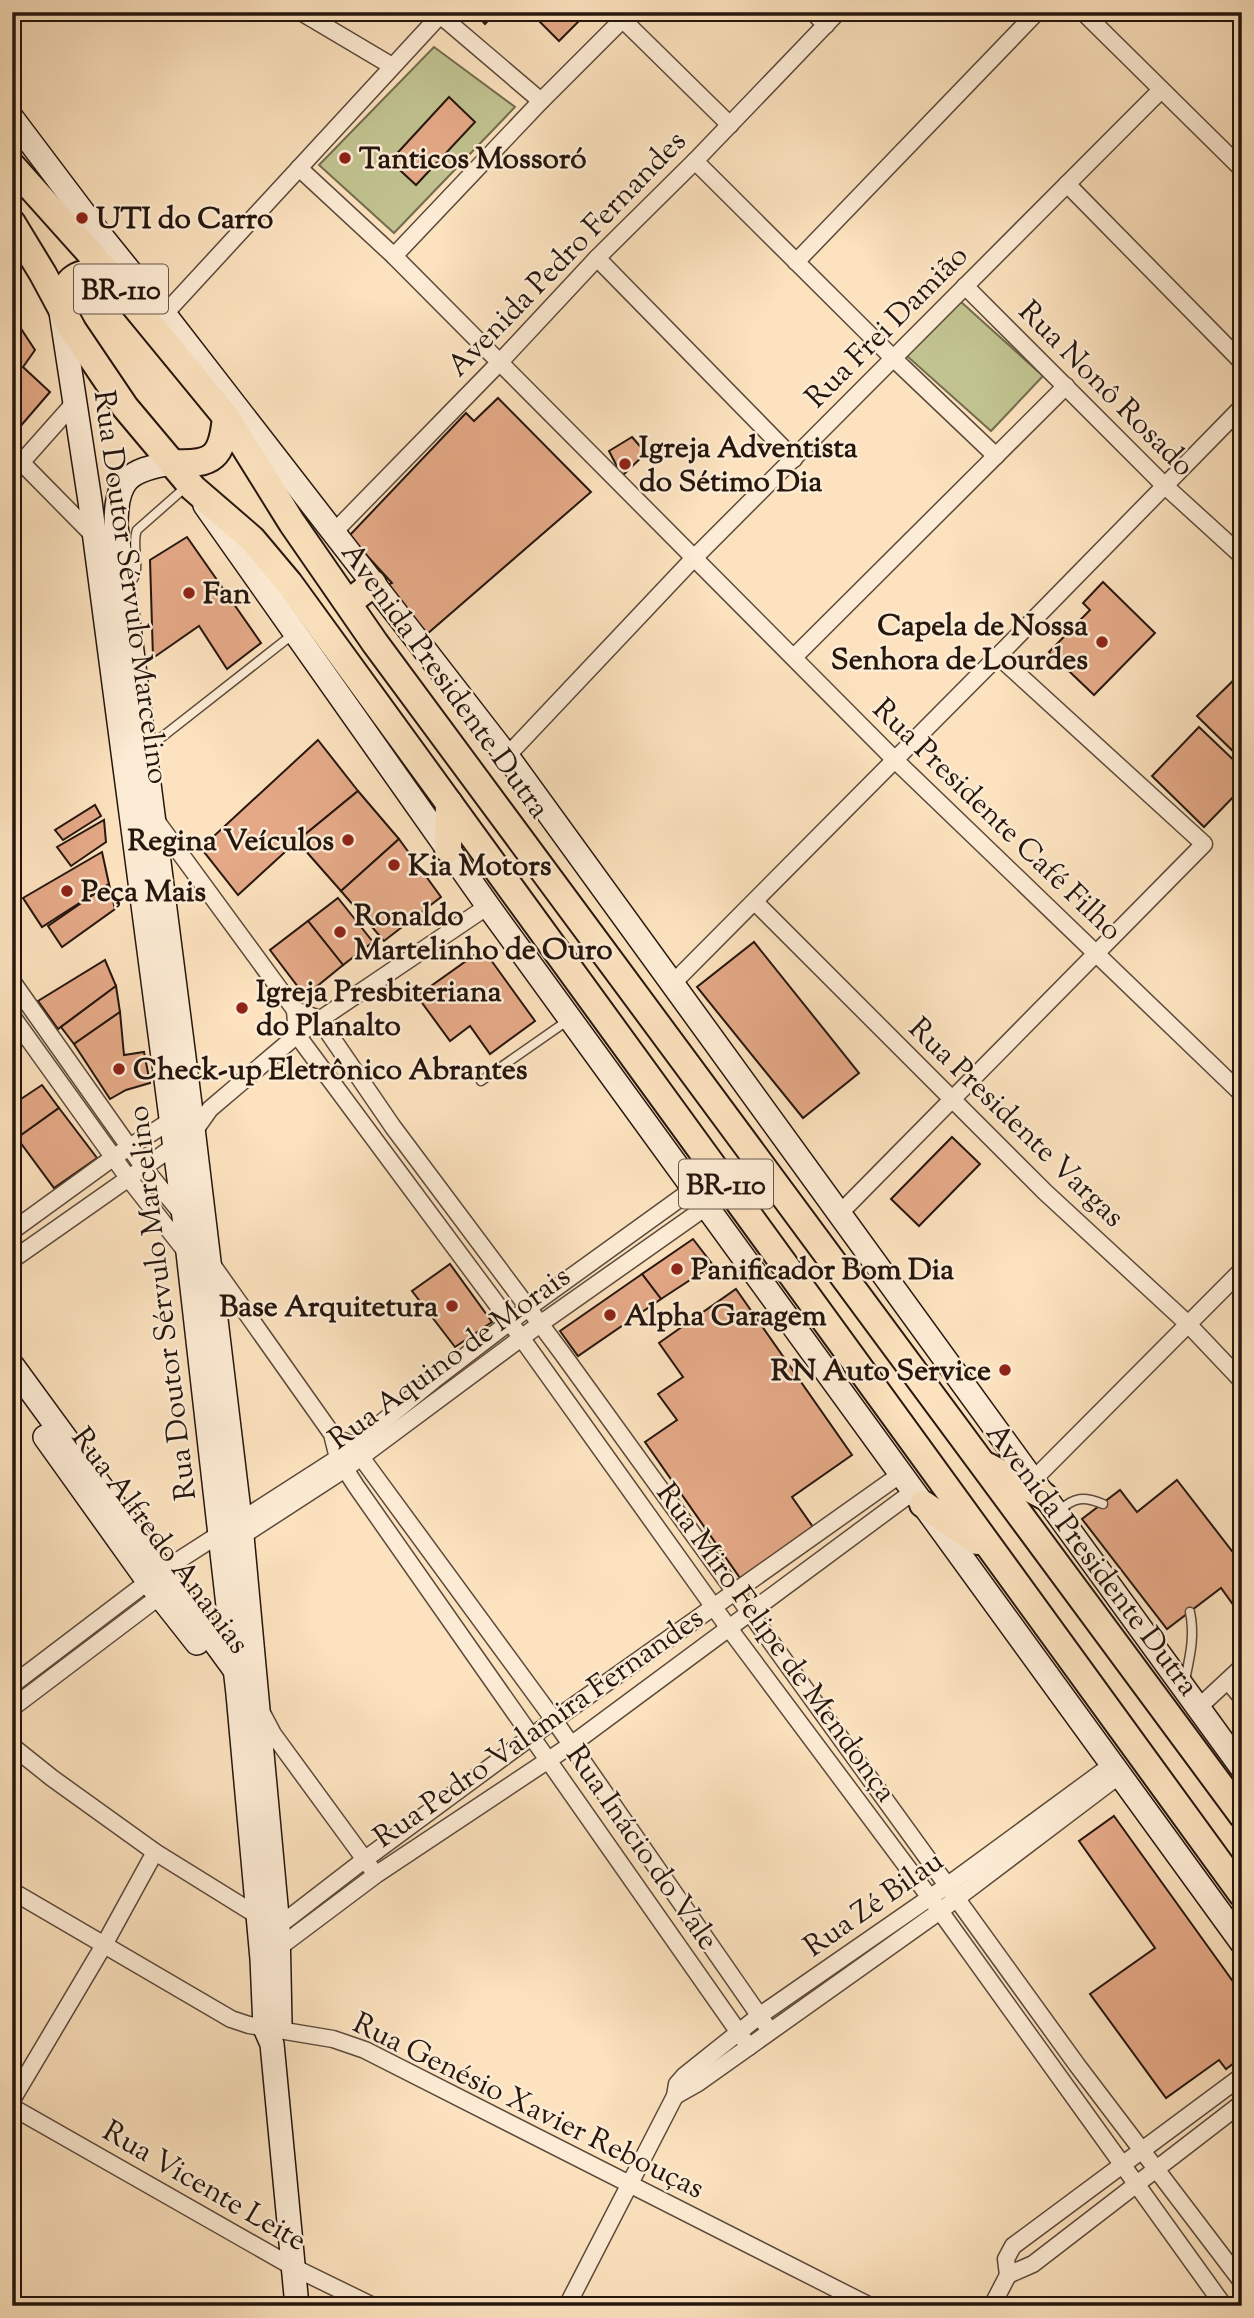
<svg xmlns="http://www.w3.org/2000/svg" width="1254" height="2318" viewBox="0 0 1254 2318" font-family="'Sorts Mill Goudy',serif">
<rect width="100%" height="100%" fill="#fce2be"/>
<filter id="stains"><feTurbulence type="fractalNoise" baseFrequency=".00286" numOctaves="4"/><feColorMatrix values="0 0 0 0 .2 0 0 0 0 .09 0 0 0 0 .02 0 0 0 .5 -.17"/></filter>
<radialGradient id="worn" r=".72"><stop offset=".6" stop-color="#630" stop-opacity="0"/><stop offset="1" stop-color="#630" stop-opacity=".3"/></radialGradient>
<g fill="#c1c390" stroke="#736c4f" stroke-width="2">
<path d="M434,47L515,107L394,233L319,165Z"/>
<path d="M960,301L1043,376L991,431L907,356Z"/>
</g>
<g fill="#e5a987" stroke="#25160e" stroke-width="2">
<path d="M474,12H496L485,24Z"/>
<path d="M576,12L582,18L559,41L531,13Z"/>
<path d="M449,97L475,122L416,185L390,161Z"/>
<path d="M12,315L35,350L23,367L50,392L12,436Z"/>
<path d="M498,398L591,492L427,634L383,587L392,583L349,536L466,413L474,421Z"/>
<path d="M632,437L646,453L622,476L609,451Z"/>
<path d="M187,537L261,643L227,669L199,626L153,658L150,560Z"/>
<path d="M1103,582L1155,633L1094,695L1049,652L1090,610L1083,603Z"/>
<path d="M1242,672V760L1197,716Z"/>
<path d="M1199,727L1242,768V788L1204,827L1152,776Z"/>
<path d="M318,740L358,791L297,841L238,895L201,848Z"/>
<path d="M358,791L399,839L341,891L297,841Z"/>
<path d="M95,805L101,816L63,840L55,830Z"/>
<path d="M104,820L106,842L71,866L57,847Z"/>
<path d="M399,839L441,897L384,941L341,891Z"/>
<path d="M102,852L109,884L42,927L23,898Z"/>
<path d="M109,884L115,909L62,947L48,926Z"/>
<path d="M338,898L373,942L343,965L308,921Z"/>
<path d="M308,921L343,965L305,996L270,950Z"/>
<path d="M754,942L859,1073L803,1118L697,987Z"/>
<path d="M483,949L535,1021L490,1054L470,1026L450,1041L417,996Z"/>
<path d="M105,960L116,986L58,1029L38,1001Z"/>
<path d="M116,986L120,1012L74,1044L61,1027Z"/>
<path d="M120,1012L124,1055L144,1052L150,1083L126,1090L110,1099L74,1044Z"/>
<path d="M42,1085L59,1108L12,1142V1105Z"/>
<path d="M59,1108L97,1158L54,1188L17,1138Z"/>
<path d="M952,1137L980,1164L919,1226L891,1199Z"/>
<path d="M693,1239L713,1265L661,1299L642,1274Z"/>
<path d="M450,1264L492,1322L455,1347L412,1291Z"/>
<path d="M642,1274L661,1299L578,1356L560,1331Z"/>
<path d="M736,1289L852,1455L792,1497L813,1527L740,1578L645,1442L677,1420L658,1394L683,1377L659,1343Z"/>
<path d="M1177,1480L1242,1564V1606L1237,1610L1221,1588L1167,1629L1082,1519L1120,1490L1137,1512Z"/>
<path d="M1114,1816L1242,1994V2057L1226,2069L1219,2060L1166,2098L1090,1994L1155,1948L1079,1841Z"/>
</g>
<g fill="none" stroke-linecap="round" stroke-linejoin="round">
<g stroke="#5b493a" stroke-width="11">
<g id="lane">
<path d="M127,585C145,574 130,547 137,530L188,485"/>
<path d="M148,748L292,635"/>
<path d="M481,1081L567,1021"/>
<path d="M1059,1511C1074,1497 1084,1496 1103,1504"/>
<path d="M1185,1680C1190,1656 1195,1636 1190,1612"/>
</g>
</g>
<g stroke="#5b493a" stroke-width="19">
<g id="street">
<path d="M301,12L392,66"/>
<path d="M615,12L730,125"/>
<path d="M813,12L826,25"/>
<path d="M1083,12L1242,169"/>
<path d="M440,15L541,101"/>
<path d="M695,161L893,358L996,456"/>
<path d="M299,168L394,256L895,760L1242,1094"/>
<path d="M1067,184L1242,362"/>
<path d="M394,256L541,101L622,20"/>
<path d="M597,258L794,459"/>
<path d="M796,262L1037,12"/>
<path d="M965,286L1164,485L1242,556"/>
<path d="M159,320L443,12"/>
<path d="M22,463L93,535"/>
<path d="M12,473L76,401"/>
<path d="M333,533L500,362L597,258L695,161L838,12"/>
<path d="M794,657L1066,386"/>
<path d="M507,756L694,558L1161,90"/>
<path d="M155,819L295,1010L319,1019L393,1127L562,1353L1077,2065L1242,2282"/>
<path d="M755,902L1045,1192L1188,1324L1242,1381"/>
<path d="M12,981L144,1168L183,1215"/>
<path d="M673,983L998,656L1242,407"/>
<path d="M295,1010L297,1035L510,1322L728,1627L940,1911L1224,2306"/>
<path d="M12,1016L129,1179L187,1253"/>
<path d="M840,1213L1204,844L998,656"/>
<path d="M12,1231L114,1157L178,1116"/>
<path d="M12,1260L193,1133L210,1109L297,1035L488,906"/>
<path d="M211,1263L332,1434L338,1458L356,1486L749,2047"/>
<path d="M344,1441L353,1447L361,1457L554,1720L770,2031"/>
<path d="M1032,1481L1242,1270"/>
<path d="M235,1535L242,1536L345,1469L540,1324L706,1207"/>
<path d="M1228,1681L1242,1698"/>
<path d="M12,1685L162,1571L338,1458L434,1380L528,1308L693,1189"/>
<path d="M1199,1707L1242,1667"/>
<path d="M12,1708L160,1596L161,1587"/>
<path d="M263,1715L273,1734L371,1868"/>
<path d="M12,1746L52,1778L155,1852L258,1916"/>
<path d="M12,1891L231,2019L249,2025L333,2039L365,2050L870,2306"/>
<path d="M272,1931L364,1860L554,1720L901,1474"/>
<path d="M273,1952L377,1874L571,1745L914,1491"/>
<path d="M675,2096L698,2083L940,1911L1121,1774"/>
<path d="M12,2100L104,1945L155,1852"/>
<path d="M12,2107L293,2267L373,2306"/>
<path d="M1008,2275L1033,2264L1242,2103"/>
<path d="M567,2306L675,2096L677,2084L684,2076L759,2016L948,1885L1113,1764"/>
<path d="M992,2306L1008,2275L1006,2259L1013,2246L1242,2076"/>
</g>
</g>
<g stroke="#25160e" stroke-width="26">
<g id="secondary">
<path d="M12,118L98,232L165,315L507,756L1242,1768"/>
<path d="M61,312L90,501L184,1217L238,1694L262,1959L265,2028L272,2044L297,2306"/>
<path d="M173,463C127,470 116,480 116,526L192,1120L242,1536L278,1927L280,2024"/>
<path d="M205,505L488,906L1242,1943"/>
<path d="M12,1365L235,1670"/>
<path d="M45,1437L148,1581L197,1643"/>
</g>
</g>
<g stroke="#25160e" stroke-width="30">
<g id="primary">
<path d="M12,166L107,272L226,417L292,523L375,643L1242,1815"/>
<path d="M12,223L43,274L73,330L125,407L193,488L252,539L289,583L1242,1894"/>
<path d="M61,306C65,276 78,272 107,272"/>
<path d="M173,463C214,465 222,457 226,417"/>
<path d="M348,603L373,584"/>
<path d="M448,849L449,803"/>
<path d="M987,1466L1044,1496"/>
<path d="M923,1504L977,1541"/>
</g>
</g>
<use href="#lane" stroke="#fdecd5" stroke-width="8"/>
<use href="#street" stroke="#fdecd5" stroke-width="16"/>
<use href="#secondary" stroke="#fdecd5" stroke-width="23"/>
<use href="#primary" stroke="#fce2be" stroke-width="26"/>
</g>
<g fill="#8f2418" stroke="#fdecd5" stroke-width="2.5">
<circle cx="345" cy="158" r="7"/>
<circle cx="82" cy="218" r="7"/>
<circle cx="625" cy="464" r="7"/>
<circle cx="189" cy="593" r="7"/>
<circle cx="1102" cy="642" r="7"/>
<circle cx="348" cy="840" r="7"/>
<circle cx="394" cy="865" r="7"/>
<circle cx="67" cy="891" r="7"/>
<circle cx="340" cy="932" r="7"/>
<circle cx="242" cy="1008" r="7"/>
<circle cx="119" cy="1069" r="7"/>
<circle cx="677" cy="1269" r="7"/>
<circle cx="452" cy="1306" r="7"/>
<circle cx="610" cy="1315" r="7"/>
<circle cx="1005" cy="1370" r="7"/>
</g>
<g text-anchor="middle" stroke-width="5" stroke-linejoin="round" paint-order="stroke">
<g fill="#fdecd5" stroke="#66564a" stroke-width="2">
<rect x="74" y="264.5" width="94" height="49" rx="5"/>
<rect x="679" y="1159.5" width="94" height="49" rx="5"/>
</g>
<g font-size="28" font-weight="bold" fill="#25160e">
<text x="121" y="299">BR-110</text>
<text x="726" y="1194">BR-110</text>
</g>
<g font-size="30" font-weight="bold" fill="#25160e" stroke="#fdecd5" text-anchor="start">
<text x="359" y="168">Tanticos Mossoró</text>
<text x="96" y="228">UTI do Carro</text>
<text x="639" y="457">Igreja Adventista<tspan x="639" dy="34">do Sétimo Dia</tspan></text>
<text x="203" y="603">Fan</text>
<text x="1088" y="635" text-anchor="end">Capela de Nossa<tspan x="1088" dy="34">Senhora de Lourdes</tspan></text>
<text x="334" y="850" text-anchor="end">Regina Veículos</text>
<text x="408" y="875">Kia Motors</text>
<text x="81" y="901">Peça Mais</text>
<text x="354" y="925">Ronaldo<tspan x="354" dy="34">Martelinho de Ouro</tspan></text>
<text x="256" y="1001">Igreja Presbiteriana<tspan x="256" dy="34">do Planalto</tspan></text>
<text x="133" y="1079">Check-up Eletrônico Abrantes</text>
<text x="691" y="1279">Panificador Bom Dia</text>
<text x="438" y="1316" text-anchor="end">Base Arquitetura</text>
<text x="624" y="1325">Alpha Garagem</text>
<text x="991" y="1380" text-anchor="end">RN Auto Service</text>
</g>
<g font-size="30" fill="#25160e" stroke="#fdecd5">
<text transform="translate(566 253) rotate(-46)" y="10">Avenida Pedro Fernandes</text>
<text transform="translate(886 326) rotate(-45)" y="10">Rua Frei Damião</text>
<text transform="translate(1107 388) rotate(45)" y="10">Rua Nonô Rosado</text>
<text transform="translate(132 587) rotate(82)" y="10">Rua Doutor Sérvulo Marcelino</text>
<text transform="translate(446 680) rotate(54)" y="10">Avenida Presidente Dutra</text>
<text transform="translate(998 819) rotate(44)" y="10">Rua Presidente Café Filho</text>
<text transform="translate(1017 1122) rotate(44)" y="10">Rua Presidente Vargas</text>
<text transform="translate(161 1303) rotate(-97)" y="10">Rua Doutor Sérvulo Marcelino</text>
<text transform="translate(449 1357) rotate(-36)" y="10">Rua Aquino de Morais</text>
<text transform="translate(161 1540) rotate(53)" y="10">Rua Alfredo Ananias</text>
<text transform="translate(1093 1559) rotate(53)" y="10">Avenida Presidente Dutra</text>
<text transform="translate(777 1642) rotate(54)" y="10">Rua Miro Felipe de Mendonça</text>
<text transform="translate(538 1727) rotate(-35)" y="10">Rua Pedro Valamira Fernandes</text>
<text transform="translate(643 1847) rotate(55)" y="10">Rua Inácio do Vale</text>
<text transform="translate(873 1903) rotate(-35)" y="10">Rua Zé Bilau</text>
<text transform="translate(529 2105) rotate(26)" y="10">Rua Genésio Xavier Rebouças</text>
<text transform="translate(205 2185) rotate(30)" y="10">Rua Vicente Leite</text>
</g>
</g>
<rect width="1254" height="2318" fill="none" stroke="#fce2be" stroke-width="42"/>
<rect x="14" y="14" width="1226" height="2290" fill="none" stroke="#25160e" stroke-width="3.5"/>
<rect x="21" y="21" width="1212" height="2276" fill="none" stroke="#25160e" stroke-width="2"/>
<rect width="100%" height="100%" filter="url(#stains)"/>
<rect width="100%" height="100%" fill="url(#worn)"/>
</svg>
